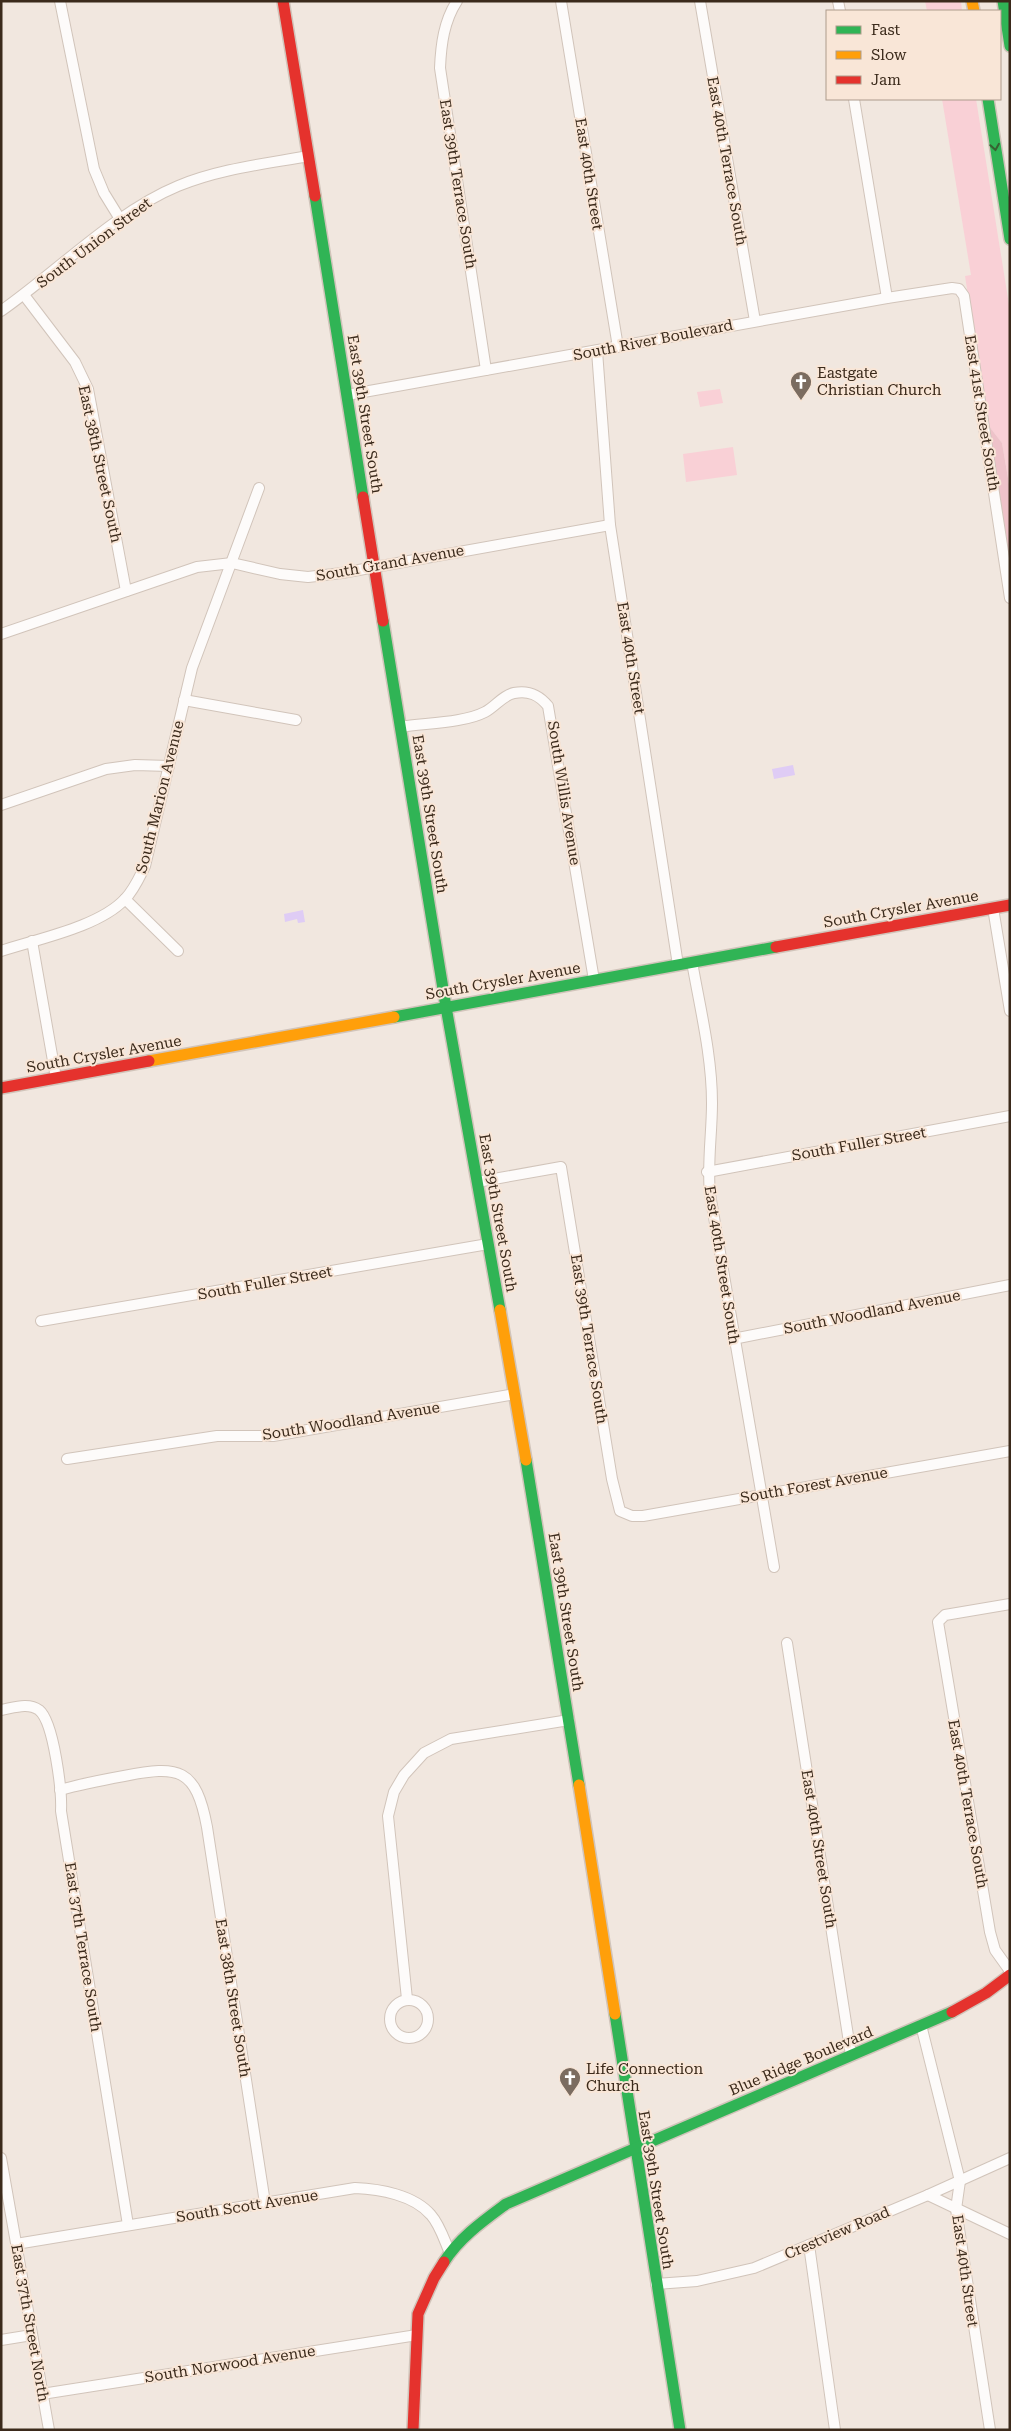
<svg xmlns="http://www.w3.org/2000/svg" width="1011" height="2431" viewBox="0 0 1011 2431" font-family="'Roboto Serif',serif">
<rect width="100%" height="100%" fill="#f1e7df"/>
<g fill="#f9d0d6">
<path d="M925,1H961L962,11H927Z"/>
<path d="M942,99H976L1010,311V490L1002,443L988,425L965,276L971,275Z"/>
<path d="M720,389L723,403L700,407L697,392Z"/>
<path d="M733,447L737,475L686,482L683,454Z"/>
</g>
<path fill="#eec2c9" d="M988,425L1002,443L1010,490V563Z"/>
<g fill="#dfccf5">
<path d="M793,765L795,775L774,779L772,769Z"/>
<path d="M303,910L305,922L298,923L297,919L285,922L284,914Z"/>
</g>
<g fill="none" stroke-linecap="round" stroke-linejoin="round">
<g stroke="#d1c4ba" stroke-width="12">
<g id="street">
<path d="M60,1L94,169L104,193L120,219"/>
<path d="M457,1C444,21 441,44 440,68L486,370"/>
<path d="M561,1L618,347"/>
<path d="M700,1L755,321"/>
<path d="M838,1L840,11"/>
<path d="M854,99L887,298"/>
<path d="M24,295L75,362L88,389L126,591"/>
<path d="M1,311C57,272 115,212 178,186C219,169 264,164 308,156"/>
<path d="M597,351L610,525L678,965"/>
<path d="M347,395L887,298L952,288L959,289L964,296L1010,598"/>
<path d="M1,634L197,567L232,563L280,574L308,577L342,573L610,525"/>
<path d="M184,700L296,720"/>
<path d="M401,727C425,723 464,723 485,712C495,707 503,695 514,693C529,690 539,695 548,706L594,980"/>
<path d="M1,805L106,769L135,765L169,766"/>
<path d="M125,899L178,951"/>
<path d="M993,908L1010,1011"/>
<path d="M32,941L56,1078"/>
<path d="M1,951C37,939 99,927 125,899C134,890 139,878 145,866L192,668L259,488"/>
<path d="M692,962C700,1008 712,1056 712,1103C712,1134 707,1163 710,1194L774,1567"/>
<path d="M707,1172L1010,1116"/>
<path d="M477,1182L561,1167L612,1479L620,1511L632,1516H643L1010,1451"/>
<path d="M41,1321L488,1244"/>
<path d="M733,1339L1010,1285"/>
<path d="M67,1459L217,1436H273L515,1394"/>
<path d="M1010,1604L945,1615L938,1622L990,1932L995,1950L1010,1971"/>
<path d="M787,1643L851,2055"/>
<path d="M1,1710C13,1708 28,1702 39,1710C54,1722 62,1792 61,1811L128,2225"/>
<path d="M60,1790C81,1784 102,1780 124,1776C179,1765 196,1768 207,1827L265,2203"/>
<path d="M407,1999L388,1816L394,1792L404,1775L424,1753L451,1739L569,1720"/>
<circle cx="409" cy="2019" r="19"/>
<path d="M921,2025L960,2181L956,2209L990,2430"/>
<path d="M1,2158L49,2430"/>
<path d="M928,2195L1010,2234"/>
<path d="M16,2244L355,2188C380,2189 414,2195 431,2215C440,2225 445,2242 450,2253"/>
<path d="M809,2245L835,2430"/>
<path d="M656,2284L697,2281L754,2268L928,2195L1010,2158"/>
<path d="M1,2340L32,2335"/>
<path d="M42,2394L417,2335"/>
</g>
</g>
<g stroke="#d1c4ba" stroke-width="14">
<g id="fast">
<path d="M1003,1L1010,46"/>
<path d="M988,99L1010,239"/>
<path d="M315,196L363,497"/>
<path d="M383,621L446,1007L500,1310"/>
<path d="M394,1017L776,947"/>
<path d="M526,1460L579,1785"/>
<path d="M615,2014L680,2430"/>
<path d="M444,2262C459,2238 483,2221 506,2204L952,2012"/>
</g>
</g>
<g stroke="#d1c4ba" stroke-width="14">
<g id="slow">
<path d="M972,1L974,11"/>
<path d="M149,1061L394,1017"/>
<path d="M500,1310L526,1460"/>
<path d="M579,1785L615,2014"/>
</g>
</g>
<g stroke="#d1c4ba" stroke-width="14">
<g id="jam">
<path d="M283,1L315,196"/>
<path d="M363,497L383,621"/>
<path d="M776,947L1010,905"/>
<path d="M1,1088L149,1061"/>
<path d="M952,2012L986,1993L1010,1975"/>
<path d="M413,2430L418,2314L434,2278L444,2262"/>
</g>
</g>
<use href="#street" stroke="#fdfbfa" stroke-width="10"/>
<use href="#fast" stroke="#30b455" stroke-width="11"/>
<use href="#slow" stroke="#ff9f0a" stroke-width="11"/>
<use href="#jam" stroke="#e5322d" stroke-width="11"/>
</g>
<defs><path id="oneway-chevron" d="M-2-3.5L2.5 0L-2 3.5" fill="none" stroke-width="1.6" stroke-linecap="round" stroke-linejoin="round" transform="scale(1.25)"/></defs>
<use stroke="#376132" href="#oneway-chevron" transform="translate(995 147) rotate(81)"/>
<defs>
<g id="church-pin" transform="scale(1.125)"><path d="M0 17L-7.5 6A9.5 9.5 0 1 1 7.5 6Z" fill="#7b6c60" stroke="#f9e6d7"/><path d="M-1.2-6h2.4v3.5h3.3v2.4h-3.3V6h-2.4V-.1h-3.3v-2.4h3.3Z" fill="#fff"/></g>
</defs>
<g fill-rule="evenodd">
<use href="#church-pin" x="801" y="382"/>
<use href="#church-pin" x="570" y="2078"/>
</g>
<g text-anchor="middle" stroke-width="4" stroke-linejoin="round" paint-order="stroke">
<g font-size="15" fill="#3b2a1b" stroke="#f9e6d7">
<text transform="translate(727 161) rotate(80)" y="5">East 40th Terrace South</text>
<text transform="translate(589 174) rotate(81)" y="5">East 40th Street</text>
<text transform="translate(458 184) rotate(81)" y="5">East 39th Terrace South</text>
<text transform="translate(94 243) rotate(-37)" y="5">South Union Street</text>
<text transform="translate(653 340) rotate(-11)" y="5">South River Boulevard</text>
<text transform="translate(982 413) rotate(81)" y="5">East 41st Street South</text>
<text transform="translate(365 414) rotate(81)" y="5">East 39th Street South</text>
<text transform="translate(100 464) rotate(78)" y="5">East 38th Street South</text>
<text transform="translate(390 563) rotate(-10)" y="5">South Grand Avenue</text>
<text transform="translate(631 658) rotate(81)" y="5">East 40th Street</text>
<text transform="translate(564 793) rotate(81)" y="5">South Willis Avenue</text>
<text transform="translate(160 797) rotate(-76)" y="5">South Marion Avenue</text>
<text transform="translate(430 814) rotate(81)" y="5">East 39th Street South</text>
<text transform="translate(901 909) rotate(-10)" y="5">South Crysler Avenue</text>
<text transform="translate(503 981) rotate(-10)" y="5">South Crysler Avenue</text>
<text transform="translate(104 1054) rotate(-10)" y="5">South Crysler Avenue</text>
<text transform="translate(859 1144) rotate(-10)" y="5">South Fuller Street</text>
<text transform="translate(498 1213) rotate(80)" y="5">East 39th Street South</text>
<text transform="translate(722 1265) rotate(81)" y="5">East 40th Street South</text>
<text transform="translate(265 1283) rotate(-10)" y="5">South Fuller Street</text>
<text transform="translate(872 1312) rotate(-11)" y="5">South Woodland Avenue</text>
<text transform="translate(589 1339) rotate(81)" y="5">East 39th Terrace South</text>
<text transform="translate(351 1421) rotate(-9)" y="5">South Woodland Avenue</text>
<text transform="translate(814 1485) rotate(-10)" y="5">South Forest Avenue</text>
<text transform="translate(566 1612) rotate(81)" y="5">East 39th Street South</text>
<text transform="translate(968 1804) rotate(80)" y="5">East 40th Terrace South</text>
<text transform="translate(819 1849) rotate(81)" y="5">East 40th Street South</text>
<text transform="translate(83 1947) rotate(81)" y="5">East 37th Terrace South</text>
<text transform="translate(233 1998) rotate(81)" y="5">East 38th Street South</text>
<text transform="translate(801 2061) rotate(-23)" y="5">Blue Ridge Boulevard</text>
<text transform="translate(656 2190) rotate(81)" y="5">East 39th Street South</text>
<text transform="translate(247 2206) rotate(-9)" y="5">South Scott Avenue</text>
<text transform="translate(837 2233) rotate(-23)" y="5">Crestview Road</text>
<text transform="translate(965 2271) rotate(82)" y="5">East 40th Street</text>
<text transform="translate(30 2323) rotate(80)" y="5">East 37th Street North</text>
<text transform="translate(230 2364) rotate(-9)" y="5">South Norwood Avenue</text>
</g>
<g font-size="15" fill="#3b2a1b" stroke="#f9e6d7" text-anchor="start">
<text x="817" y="378">Eastgate<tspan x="817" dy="17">Christian Church</tspan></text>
<text x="586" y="2074">Life Connection<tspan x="586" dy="17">Church</tspan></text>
</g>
</g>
<rect width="1011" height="2431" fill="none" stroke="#3b2a1b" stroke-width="5"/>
<rect x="826" y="10" width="175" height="90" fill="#f9e6d7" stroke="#ad9b8c"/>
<rect x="836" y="26" width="25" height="8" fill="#30b455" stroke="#ad9b8c"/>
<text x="871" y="35" font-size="15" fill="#3b2a1b">Fast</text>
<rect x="836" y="51" width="25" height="8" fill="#ff9f0a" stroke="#ad9b8c"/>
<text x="871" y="60" font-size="15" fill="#3b2a1b">Slow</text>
<rect x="836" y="76" width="25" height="8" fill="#e5322d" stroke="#ad9b8c"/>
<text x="871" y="85" font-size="15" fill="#3b2a1b">Jam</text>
</svg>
